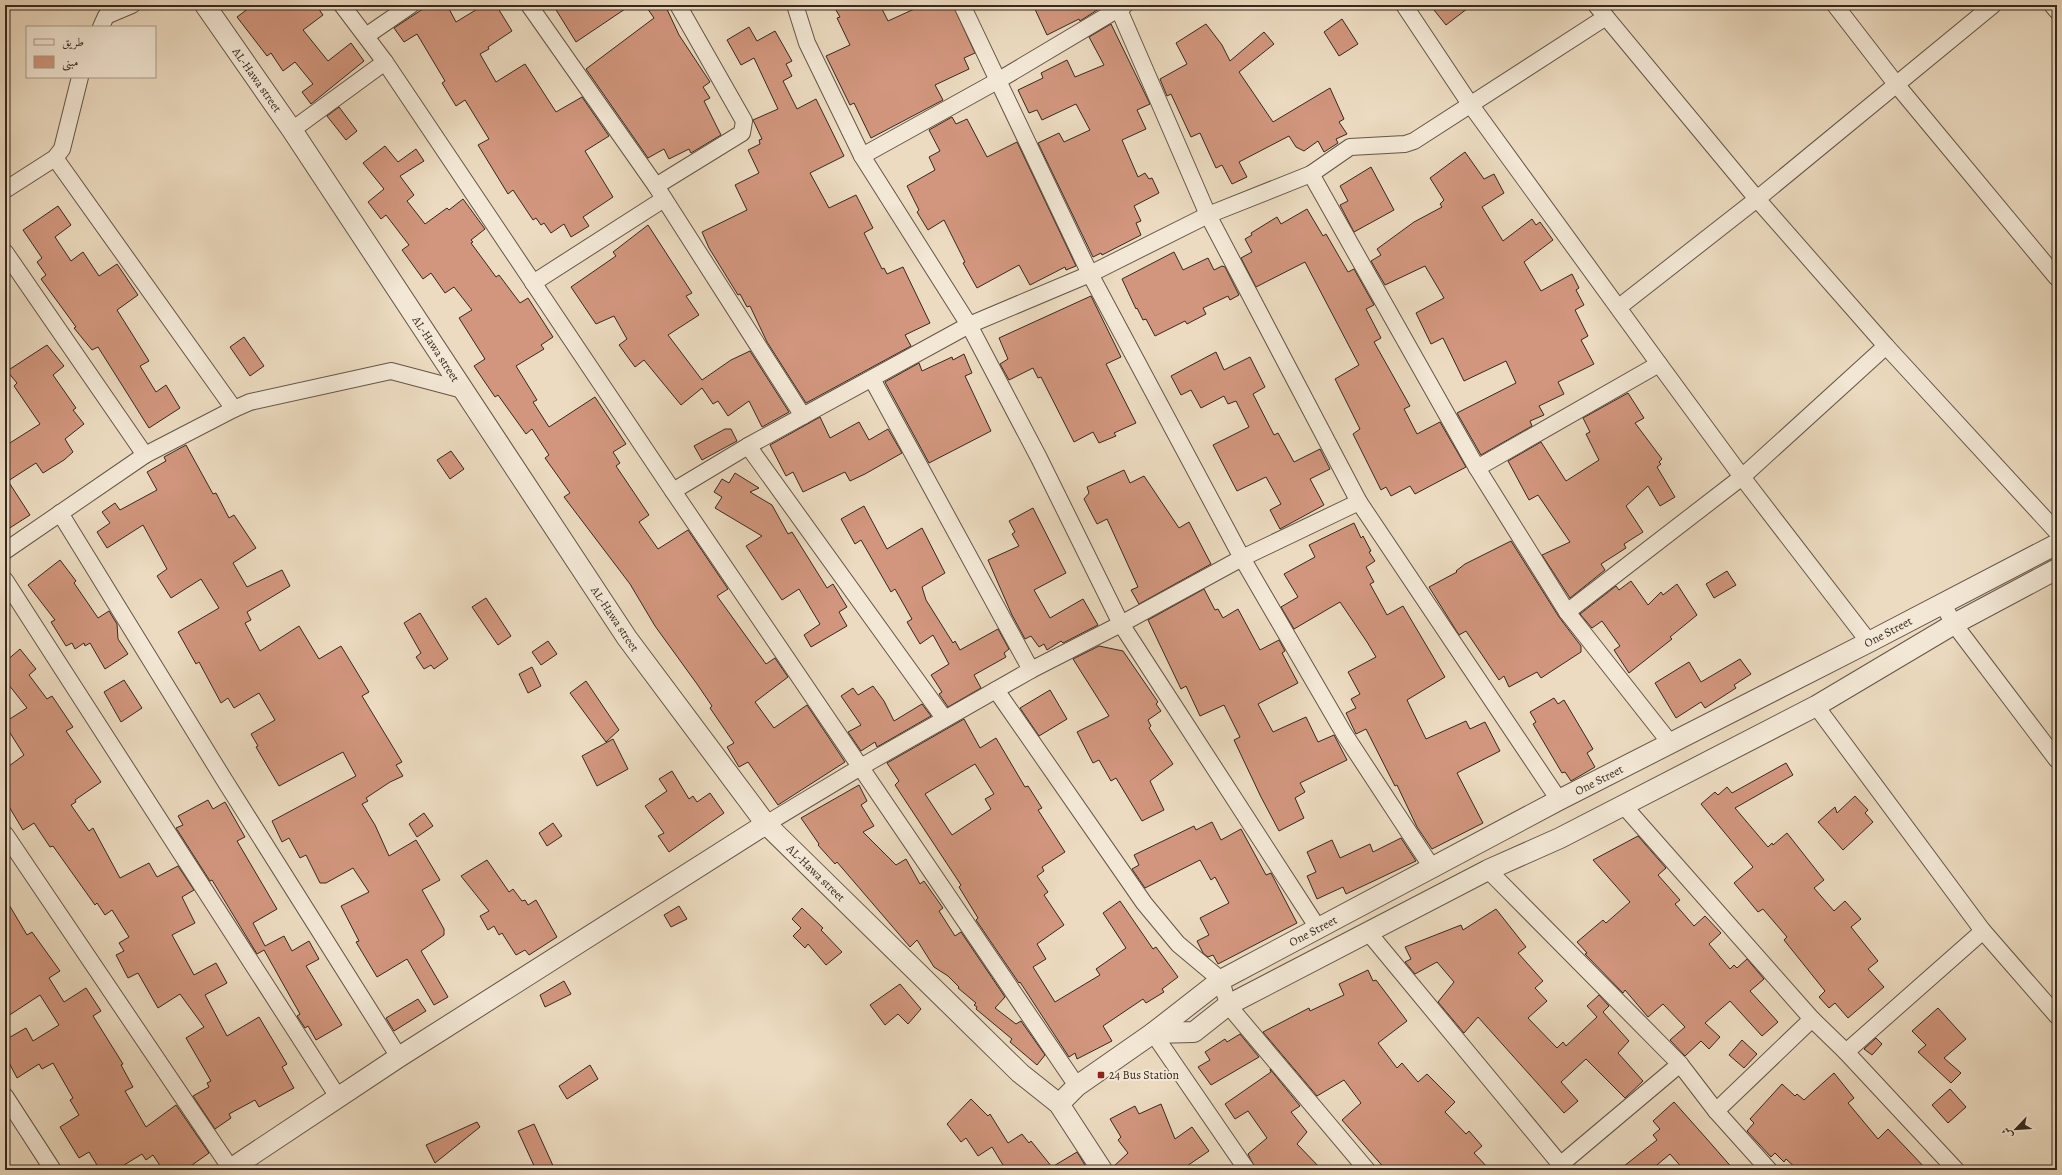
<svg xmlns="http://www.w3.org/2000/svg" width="2062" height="1175" viewBox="0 0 2062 1175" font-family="Alegreya,Amiri,serif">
<rect width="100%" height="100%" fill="#ecdbc0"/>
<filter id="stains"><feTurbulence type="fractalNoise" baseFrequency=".005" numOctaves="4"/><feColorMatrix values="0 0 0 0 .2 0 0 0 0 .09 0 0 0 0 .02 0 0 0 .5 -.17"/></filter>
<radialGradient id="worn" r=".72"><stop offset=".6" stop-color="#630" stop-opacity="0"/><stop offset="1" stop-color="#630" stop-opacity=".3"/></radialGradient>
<g fill="#d1967d" stroke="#37291f" fill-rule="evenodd">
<path d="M253,5H316L323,15L303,30L328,61L351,43L364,61L311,104L302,92L313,84L295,62L283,71L271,53L267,56L237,17Z"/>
<path d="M429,5H447L456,22L484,5H496L512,31L488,47L489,49L480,54L496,82L525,64L556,112L582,97L609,136L585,151L613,197L583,217L589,226L571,237L564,224L551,233L544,223L541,225L536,218L533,220L513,190L508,194L478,145L489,139L465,100L456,106L442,83L445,81L417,34L404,42L394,28Z"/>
<path d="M553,5H631L576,42Z"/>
<path d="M645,5H665L679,35L710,82L703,87L710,98L704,101L721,135L691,153L689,149L669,159L664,149L648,158L586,69L654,18Z"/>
<path d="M833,5H880L888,21L923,5H953L975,53L964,58L969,69L935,85L943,100L871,138L854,103L850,105L826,56L850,45L837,18L840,17Z"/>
<path d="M1033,5H1105L1080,21L1079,19L1047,35Z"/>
<path d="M1430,5H1472L1446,25Z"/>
<path d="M1342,19L1358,44L1339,56L1324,32Z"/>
<path d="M1111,24L1150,104L1137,110L1146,129L1122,140L1138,177L1145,173L1149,179L1152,178L1159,193L1134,206L1141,221L1136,223L1141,235L1102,255L1101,253L1093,257L1038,143L1059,133L1064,142L1090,130L1076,104L1042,120L1037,110L1029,113L1018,90L1043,78L1041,73L1067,60L1075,77L1104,65L1089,37Z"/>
<path d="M1206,24L1222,45L1230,61L1264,32L1274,44L1239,72L1273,122L1330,88L1344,119L1339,122L1347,134L1336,139L1338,143L1324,152L1318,141L1304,151L1296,147L1289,136L1239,162L1247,177L1232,184L1222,165L1216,168L1200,133L1191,137L1171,94L1167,96L1160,79L1187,64L1176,43Z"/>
<path d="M749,27L757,41L775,31L792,61L786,64L792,76L783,81L797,109L816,99L844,156L810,173L829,208L856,195L873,228L864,233L882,269L884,268L887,274L903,267L930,323L905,335L911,346L806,403L767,342L750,306L747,307L740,294L738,295L709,248L702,232L747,210L735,185L759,173L748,150L760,144L759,140L762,139L753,120L778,109L754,58L741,65L727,40Z"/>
<path d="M339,107L357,131L346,140L327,116Z"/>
<path d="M952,117L956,124L967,119L987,157L1017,142L1076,266L1066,270L1065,267L1030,285L1019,265L977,288L963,263L965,262L944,220L928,230L917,212L919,210L907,186L935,170L929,157L940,151L929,130Z"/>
<path d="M385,146L398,162L416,149L424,161L400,176L414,195L407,201L425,224L447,208L449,210L463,199L485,229L471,240L473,242L471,243L496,277L499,275L520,303L528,298L553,337L541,345L544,349L516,366L537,400L533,402L549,427L595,397L626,444L613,452L620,463L616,466L649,515L639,522L658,549L688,530L728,589L717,596L766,664L775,658L788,677L755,702L774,728L807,705L845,762L778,805L748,762L739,767L727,747L734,743L710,708L712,706L697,684L655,626L630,584L564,497L570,493L545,458L549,455L532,429L526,434L498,395L495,397L474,366L485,359L459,318L472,310L454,287L445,293L431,273L423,279L402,250L409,245L386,215L381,219L368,202L384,189L363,163Z"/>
<path d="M1465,152L1484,179L1494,174L1504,193L1482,207L1503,241L1532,219L1536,225L1540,222L1553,240L1524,262L1541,291L1572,274L1579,288L1576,290L1584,305L1575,310L1588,336L1581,340L1594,364L1558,382L1564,394L1539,406L1544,415L1530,421L1532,426L1481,455L1457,413L1516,383L1506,361L1464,381L1443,338L1431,344L1416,313L1444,298L1425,266L1385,285L1371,261L1381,255L1377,249L1414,222L1442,207L1440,204L1444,200L1430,178Z"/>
<path d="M1371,167L1394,210L1354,232L1340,205L1348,201L1340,186Z"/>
<path d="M58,206L71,225L55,237L71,261L83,252L99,276L117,264L138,295L117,310L149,361L140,366L156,392L166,385L180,408L149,428L98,347L92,350L74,328L76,327L41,279L46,275L37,262L42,258L23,230Z"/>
<path d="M1307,209L1323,236L1326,234L1348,272L1354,269L1374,305L1366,309L1381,338L1374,342L1410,406L1404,409L1417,434L1440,422L1466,467L1415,494L1410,486L1391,496L1386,487L1381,490L1353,434L1360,429L1335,379L1359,365L1305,262L1256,287L1241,258L1252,252L1245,239L1252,235L1251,233L1277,217L1281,224Z"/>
<path d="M648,225L692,293L686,296L699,315L668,335L702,380L731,360L750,351L789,412L762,427L749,401L728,416L718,401L713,404L702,388L681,405L644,360L635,367L619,345L627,339L614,316L596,324L571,287L616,256L613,252Z"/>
<path d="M1174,252L1183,270L1208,258L1214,270L1222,266L1225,267L1239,295L1230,300L1228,296L1203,308L1206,314L1187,324L1185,321L1155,336L1146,319L1143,320L1137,308L1136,309L1122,279Z"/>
<path d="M1091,296L1121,357L1106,364L1136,423L1114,433L1116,436L1099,443L1093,432L1074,442L1041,377L1038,378L1033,368L1009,380L1000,364L1008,359L999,338Z"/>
<path d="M244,337L264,366L250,376L230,347Z"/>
<path d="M47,345L64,366L53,375L76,408L73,410L84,424L65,439L73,452L64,460L43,473L36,463L8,481L30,515L5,531V446L40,424L14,386L17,383L7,371Z"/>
<path d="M1216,352L1224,370L1250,357L1265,387L1253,394L1274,435L1278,433L1294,462L1320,449L1330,469L1310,479L1324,505L1280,529L1270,510L1281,504L1266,477L1237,491L1213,445L1249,427L1236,401L1228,404L1224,396L1201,408L1191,390L1181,395L1171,376Z"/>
<path d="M964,354L972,373L965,376L991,431L929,463L885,382L919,363L922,371L952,357L953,360Z"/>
<path d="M1628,393L1644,418L1635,423L1662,459L1659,462L1661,464L1657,467L1675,497L1660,506L1648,486L1626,506L1643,532L1624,544L1626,548L1601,564L1605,570L1570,598L1542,555L1570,542L1538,495L1529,500L1508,461L1541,442L1566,481L1599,460L1586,434L1590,432L1583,418Z"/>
<path d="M820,417L830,438L859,422L869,440L888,429L902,453L865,474L850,481L845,472L803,492L793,472L786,476L770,445Z"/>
<path d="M725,429H731L737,441L702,460L694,446Z"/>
<path d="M186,445L213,494L216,493L229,518L234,515L256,548L233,563L247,587L282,570L290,586L247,612L251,620L245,623L260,651L299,626L319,659L341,646L369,692L362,696L402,762L396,765L403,776L390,782L366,798L368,801L362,804L375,825L389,856L416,840L440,880L422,890L444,929V935L421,951L448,997L434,1005L407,959L377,977L356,942L359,941L341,906L369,892L353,868L326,883H320L306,855L300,858L289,838L282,842L272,821L356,776L343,752L279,786L256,747L258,746L251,734L275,720L259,693L234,708L228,698L221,703L199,662L196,664L178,632L219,608L201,579L171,598L157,576L167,569L143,525L107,548L97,532L110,523L102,512L115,503L120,510L157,490L147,472L166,461L164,457Z"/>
<path d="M451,451L464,469L450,479L437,460Z"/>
<path d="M1124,470L1130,483L1144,476L1179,528L1189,522L1211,564L1139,604L1131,590L1138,587L1107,519L1097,524L1084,499L1089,493L1087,487Z"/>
<path d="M735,473L759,488L750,492L772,505L788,534L792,532L827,588L833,584L847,607L839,612L847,626L811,647L804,635L820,624L799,589L782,600L746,546L762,536L715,508L722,497L714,492L722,479L729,483Z"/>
<path d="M864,506L887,549L922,528L945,573L922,587L926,600L953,643L955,641L960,650L998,629L1009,649L1004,653L1006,657L974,675L981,688L948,707L939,694L942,692L931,675L949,664L933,635L920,644L907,622L912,619L895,589L891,592L861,540L855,544L841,519Z"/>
<path d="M1033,508L1066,573L1034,590L1050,618L1083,599L1098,625L1063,643L1061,641L1047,650L1044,644L1039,647L1031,636L1025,639L1012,615L988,560L1019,546L1012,534L1015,532L1009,521Z"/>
<path d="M1354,523L1361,538L1363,536L1371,551L1369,552L1375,561L1366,567L1374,582L1370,584L1387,615L1403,606L1445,677L1407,700L1426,739L1466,721L1470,729L1485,722L1500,751L1457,773L1483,823L1432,849L1417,827L1397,785L1395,786L1366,729L1356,734L1346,713L1356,708L1351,699L1360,694L1348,672L1376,657L1367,642L1340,602L1294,629L1281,607L1298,597L1284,574L1315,557L1309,545Z"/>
<path d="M1511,541L1559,617L1581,646V652L1541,678L1537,672L1509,687L1504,676L1499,680L1466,631L1459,635L1429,587L1457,572L1456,571L1465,564Z"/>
<path d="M60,560L76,581L74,583L98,618L109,611L117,624L118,639L128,654L105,669L90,643L85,646L84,643L75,649L72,643L66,646L51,622L55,620L28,585Z"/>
<path d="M1727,571L1736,585L1714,598L1706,584Z"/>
<path d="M1631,581L1648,605L1661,592L1663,595L1677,584L1697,615L1670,637L1672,639L1629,673L1614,650L1620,646L1602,621L1592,628L1580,614L1616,586L1619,590Z"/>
<path d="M1204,589L1215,610L1218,609L1223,618L1238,609L1260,650L1279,640L1285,651L1282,653L1298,683L1258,704L1273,732L1306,717L1318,742L1334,735L1347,760L1300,783L1305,792L1295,798L1304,818L1279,831L1261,797L1234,740L1240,737L1224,705L1200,716L1186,686L1181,689L1148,620Z"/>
<path d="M486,598L511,636L498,645L472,607Z"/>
<path d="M420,613L448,659L434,669L431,665L424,669L416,657L421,653L404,623Z"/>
<path d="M548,641L557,654L541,665L532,652Z"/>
<path d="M1099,646L1123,651L1158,702L1156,704L1161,711L1148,720L1151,726L1149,728L1173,764L1150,781L1164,810L1142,821L1116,778L1111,781L1099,760L1093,763L1077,732L1109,716L1073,659Z"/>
<path d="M20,649L36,669L29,675L47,699L52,696L73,727L66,731L101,782L75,800L76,802L71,805L89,831L93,828L120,878L149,863L157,877L178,866L194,890L182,897L195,923L172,935L194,975L216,963L227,983L205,995L227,1036L259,1017L287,1064L282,1067L294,1088L259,1107L255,1100L229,1114L231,1118L215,1129L193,1096L209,1087L207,1083L211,1081L186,1038L204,1027L180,994L158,1008L138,973L128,978L116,955L124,951L119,943L129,937L112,910L105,915L97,903L95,905L53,846L50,847L34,823L23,830L5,800V769L24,755L5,725V722L27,708L5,680V662Z"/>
<path d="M1740,659L1751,674L1734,685L1736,688L1705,708L1701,702L1676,718L1655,683L1689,662L1701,682Z"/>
<path d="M532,667L541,686L528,693L519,674Z"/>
<path d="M124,680L142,708L121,722L104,692Z"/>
<path d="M586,681L619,730L606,742L570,693Z"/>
<path d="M873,686L884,701L894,721L922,704L931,716L877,747L875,742L861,751L848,732L861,725L841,696L853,688L858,695Z"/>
<path d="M1050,690L1067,719L1039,736L1020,708Z"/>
<path d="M1554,698L1558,704L1564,700L1593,749L1587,753L1595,767L1571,781L1565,772L1562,773L1533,724L1536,722L1530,712Z"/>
<path d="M964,719L980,748L996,738L1025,787L1028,786L1042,808L1038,810L1065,852L1042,867L1044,871L1037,876L1048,892L1044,895L1064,925L1037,944L1046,959L1033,967L1055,1002L1100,975L1096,969L1126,948L1103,913L1120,901L1153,949L1156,947L1178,977L1162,989L1164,992L1146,1003L1143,999L1103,1026L1112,1041L1077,1059L1075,1053L1069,1057L1020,982L1019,983L976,920L978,918L959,887L961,885L895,785L899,781L887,763ZM975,764L994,794L985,799L991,809L952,835L925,794Z"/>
<path d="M613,739L628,769L597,786L582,756Z"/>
<path d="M1786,763L1793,775L1735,808L1768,847L1772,843L1773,845L1787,833L1824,880L1814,888L1834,911L1845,901L1861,919L1851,927L1878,961L1868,969L1884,987L1848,1018L1835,1003L1829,1008L1819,997L1825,991L1784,940L1787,937L1763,909L1758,912L1734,883L1753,867L1701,804L1715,792L1718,795L1727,787L1732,793Z"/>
<path d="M672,771L689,799L693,796L697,802L710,793L724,813L669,852L658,836L664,833L645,806L667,791L659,779Z"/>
<path d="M859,785L867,801L861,805L874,826L863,832L896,865L906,859L920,884L924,881L943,908L939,911L955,936L961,932L1005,997L995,1008L1016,1024L1021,1021L1045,1055L1037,1065L1010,1042L1012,1039L976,1009L977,1007L974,1005L976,1003L958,988L959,987L948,976L934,967L917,940L910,947L837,862L835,864L818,845L819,844L801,818Z"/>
<path d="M1855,796L1868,810L1865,813L1873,822L1843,850L1818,822L1835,807L1837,813Z"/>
<path d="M208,800L213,809L225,802L245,837L237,841L277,909L253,923L265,946L284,936L292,951L309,941L319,959L306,966L342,1025L316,1040L308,1026L305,1028L297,1016L300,1014L264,950L257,954L212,880L210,881L176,828L183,825L178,816Z"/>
<path d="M424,813L433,826L417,837L409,824Z"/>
<path d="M1212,822L1221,840L1241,829L1266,875L1271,873L1297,923L1218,964L1213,955L1208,957L1203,953L1197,941L1209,935L1200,918L1229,903L1215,877L1211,880L1200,860L1145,888L1132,869L1139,865L1134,855L1194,826L1196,830Z"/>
<path d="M553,823L562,836L547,846L539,833Z"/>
<path d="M1638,836L1666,868L1658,875L1680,900L1675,904L1694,926L1705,916L1721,933L1709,944L1730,969L1734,965L1737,968L1747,959L1764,979L1750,991L1778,1022L1762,1036L1730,1001L1705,1023L1720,1037L1709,1049L1701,1041L1685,1056L1670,1040L1685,1027L1663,1004L1648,1017L1625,990L1623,993L1585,954L1587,953L1577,942L1603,920L1606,923L1630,902L1593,860Z"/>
<path d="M1401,838L1416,861L1346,894L1343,887L1317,899L1307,876L1316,872L1307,852L1332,840L1340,858L1370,844L1373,852Z"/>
<path d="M487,860L509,892L513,889L522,901L525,900L528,905L536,900L557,937L529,955L525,950L516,955L502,933L499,935L494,926L488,930L480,916L489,911L461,876Z"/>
<path d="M5,898L27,935L32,932L60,971L49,978L64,1002L86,988L101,1011L93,1016L123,1064L121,1065L133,1087L125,1091L146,1127L176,1105L209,1153L185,1170H163L153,1155L146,1160L142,1154L116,1170H100L89,1152L79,1158L60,1127L79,1115L70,1100L73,1098L53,1063L42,1069L39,1064L17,1078L5,1055V1040L26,1028L33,1041L59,1025L40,995L5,1018Z"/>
<path d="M679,906L687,919L671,927L664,915Z"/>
<path d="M802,908L823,928L821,930L842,952L826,965L808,944L805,948L793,936L801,928L792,919Z"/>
<path d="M1496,909L1526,947L1518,953L1543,981L1535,988L1547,1001L1528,1018L1557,1048L1563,1042L1566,1046L1597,1017L1587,1006L1599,995L1609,1006L1603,1012L1629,1041L1618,1053L1643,1081L1625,1098L1586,1059L1561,1082L1578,1101L1564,1113L1478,1017L1464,1033L1438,1002L1454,982L1437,962L1415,974L1405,962L1411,959L1405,947L1461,925L1463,930Z"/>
<path d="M1368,970L1373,981L1376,980L1407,1021L1378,1043L1397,1068L1402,1063L1418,1082L1427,1074L1455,1102L1445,1112L1466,1134L1469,1131L1482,1146L1474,1153L1490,1170H1386L1342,1120L1361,1103L1344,1080L1317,1096L1263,1032L1309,1008L1310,1011L1344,995L1339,984Z"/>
<path d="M564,981L571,994L545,1007L540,995Z"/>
<path d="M900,984L921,1009L908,1024L898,1014L885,1025L870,1005Z"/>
<path d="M418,999L426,1011L394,1031L386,1018Z"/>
<path d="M1938,1008L1966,1039L1944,1058L1961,1073L1951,1083L1918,1052L1926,1045L1912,1031Z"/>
<path d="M1240,1034L1259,1057L1211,1085L1198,1067L1210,1060L1205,1052L1225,1039L1227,1042Z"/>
<path d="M1876,1038L1882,1044L1872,1055L1864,1049Z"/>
<path d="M1742,1040L1757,1054L1744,1068L1729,1055Z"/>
<path d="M590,1065L598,1079L567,1099L559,1086Z"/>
<path d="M1270,1069L1300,1106L1291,1112L1307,1132L1297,1144L1322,1170H1256L1248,1154L1267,1138L1248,1111L1235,1119L1225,1104L1271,1072Z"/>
<path d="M1834,1073L1854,1098L1848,1103L1878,1139L1888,1129L1927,1170H1798L1786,1159L1784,1162L1775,1153L1771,1157L1747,1131L1754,1123L1750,1119L1782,1084L1795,1096L1797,1094L1804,1100Z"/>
<path d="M1950,1089L1966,1107L1948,1123L1932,1105Z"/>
<path d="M971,1099L988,1116L990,1114L1008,1143L1022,1134L1029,1143L1031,1141L1052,1167L1077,1152L1088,1170H1006L992,1147L978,1156L966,1138L961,1142L947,1124Z"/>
<path d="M1674,1102L1706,1138L1734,1170H1684L1670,1154L1651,1170H1619L1657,1140L1653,1135L1660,1129L1653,1121Z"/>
<path d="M1161,1104L1175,1139L1192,1127L1209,1151L1181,1170H1113V1167L1128,1153L1118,1140L1121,1137L1110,1119L1135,1106L1139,1114Z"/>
<path d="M477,1122L480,1127L435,1163L426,1145Z"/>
<path d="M534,1124L555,1170H536L518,1131Z"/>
</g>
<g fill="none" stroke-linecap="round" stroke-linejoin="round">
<g stroke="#645647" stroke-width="18">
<g id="minor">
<path d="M342,5L385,62L673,491L1077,1086"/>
<path d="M529,5L656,186L803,416"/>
<path d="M795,5L807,43L862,156L969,325L1039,458L1121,624L1318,928"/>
<path d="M962,5L1090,274L1242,558L1345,735L1433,869"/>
<path d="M1117,5L1208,215L1359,502L1559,800"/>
<path d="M1404,5L1470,104L1659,364L1742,477L1869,642"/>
<path d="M1596,5L1757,199L1886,346L2057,532"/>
<path d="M1835,5L1896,84L2057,278"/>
<path d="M2052,5L2057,11"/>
<path d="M101,27L106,16L132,5"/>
<path d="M366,36L411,5"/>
<path d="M292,130L385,62"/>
<path d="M862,156L999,80L1125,5"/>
<path d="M55,158L234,409"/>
<path d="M1311,174L1477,468L1567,612L1671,744"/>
<path d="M656,186L742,133L744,121L678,5"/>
<path d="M5,190L55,158L62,149L80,77"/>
<path d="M5,252L145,455"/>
<path d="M533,283L664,199"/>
<path d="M1619,307L1757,199L1993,5"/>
<path d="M872,379L1031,670"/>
<path d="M748,446L944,718"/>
<path d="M1477,468L1659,364"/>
<path d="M673,491L748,446L969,325L1090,274L1208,215L1311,174L1350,147L1405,144L1414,141L1606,17"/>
<path d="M60,513L225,781L399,1057"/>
<path d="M5,551L145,455L234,409L250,402L391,371L463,390"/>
<path d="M5,580L338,1097"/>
<path d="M1942,603L1954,624L2057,760"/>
<path d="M1567,612L1742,477L1886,346"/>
<path d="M996,690L1144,903L1178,944L1221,980L1228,1005L1367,1170"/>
<path d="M1816,706L1983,931L2057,1016"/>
<path d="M1624,806L1812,1019L1846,1052L1956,1170"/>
<path d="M766,824L859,768L1031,670L1121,624L1242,558L1359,502"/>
<path d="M5,834L231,1169"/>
<path d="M1488,870L1680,1064L1716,1111L1769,1170"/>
<path d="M1368,932L1565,1170"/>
<path d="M1153,1033L1247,1170"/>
<path d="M1846,1052L1983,931"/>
<path d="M5,1096L53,1170"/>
<path d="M1716,1111L1812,1019"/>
<path d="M1560,1165L1680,1064"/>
</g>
</g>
<g stroke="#645647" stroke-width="22">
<g id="tertiary">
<path d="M205,5L292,130L627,638L766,824L1020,1073L1059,1104L1102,1170"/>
<path d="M1153,1033L1194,1032L1228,1005L1488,870L1560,838L1816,706L1954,624L2057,569"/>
<path d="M1059,1104L1077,1086L1153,1033L1221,980L1559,800L1869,642L2057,544"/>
<path d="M229,1170L399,1057L766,824"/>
</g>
</g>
<use href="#minor" stroke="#f3e8d6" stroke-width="16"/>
<use href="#tertiary" stroke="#f3e8d6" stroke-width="20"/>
</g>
<rect fill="#8f2418" stroke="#f3e8d6" stroke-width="1.5" x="1097" y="1071" width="8" height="8" rx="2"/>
<g text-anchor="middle" stroke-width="4" stroke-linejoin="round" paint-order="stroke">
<g font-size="12" fill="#37291f" stroke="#f3e8d6">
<text transform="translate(257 80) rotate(55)" y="4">AL-Hawa street</text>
<text transform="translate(436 349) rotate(57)" y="4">AL-Hawa street</text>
<text transform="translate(615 619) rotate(56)" y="4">AL-Hawa street</text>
<text transform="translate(1888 632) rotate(-28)" y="4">One Street</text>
<text transform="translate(1599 780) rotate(-27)" y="4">One Street</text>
<text transform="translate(816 873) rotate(44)" y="4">AL-Hawa street</text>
<text transform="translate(1313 931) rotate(-28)" y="4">One Street</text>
</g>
<g font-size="12" fill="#37291f" stroke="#f3e8d6" text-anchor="start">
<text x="1109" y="1079">24 Bus Station</text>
</g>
</g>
<rect width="2062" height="1175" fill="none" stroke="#ecdbc0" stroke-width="20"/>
<rect x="6" y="6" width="2050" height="1163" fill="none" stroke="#37291f" stroke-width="2"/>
<rect x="10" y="10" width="2042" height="1155" fill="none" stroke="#37291f"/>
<rect x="26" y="26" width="130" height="52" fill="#f3e8d6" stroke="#a89c8d"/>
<rect x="34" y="39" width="20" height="6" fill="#f3e8d6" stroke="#a89c8d"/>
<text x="62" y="46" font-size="12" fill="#37291f">طريق</text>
<rect x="34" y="56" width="20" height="12" fill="#d1967d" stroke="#a89c8d"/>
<text x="62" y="66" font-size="12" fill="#37291f">مبنى</text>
<g transform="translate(2016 1129) rotate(245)" stroke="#f3e8d6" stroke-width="3" paint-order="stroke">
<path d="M0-3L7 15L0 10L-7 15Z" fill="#37291f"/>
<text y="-6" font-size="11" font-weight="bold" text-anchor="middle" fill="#37291f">ش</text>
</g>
<rect width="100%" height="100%" filter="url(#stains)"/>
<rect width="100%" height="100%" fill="url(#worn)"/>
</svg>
